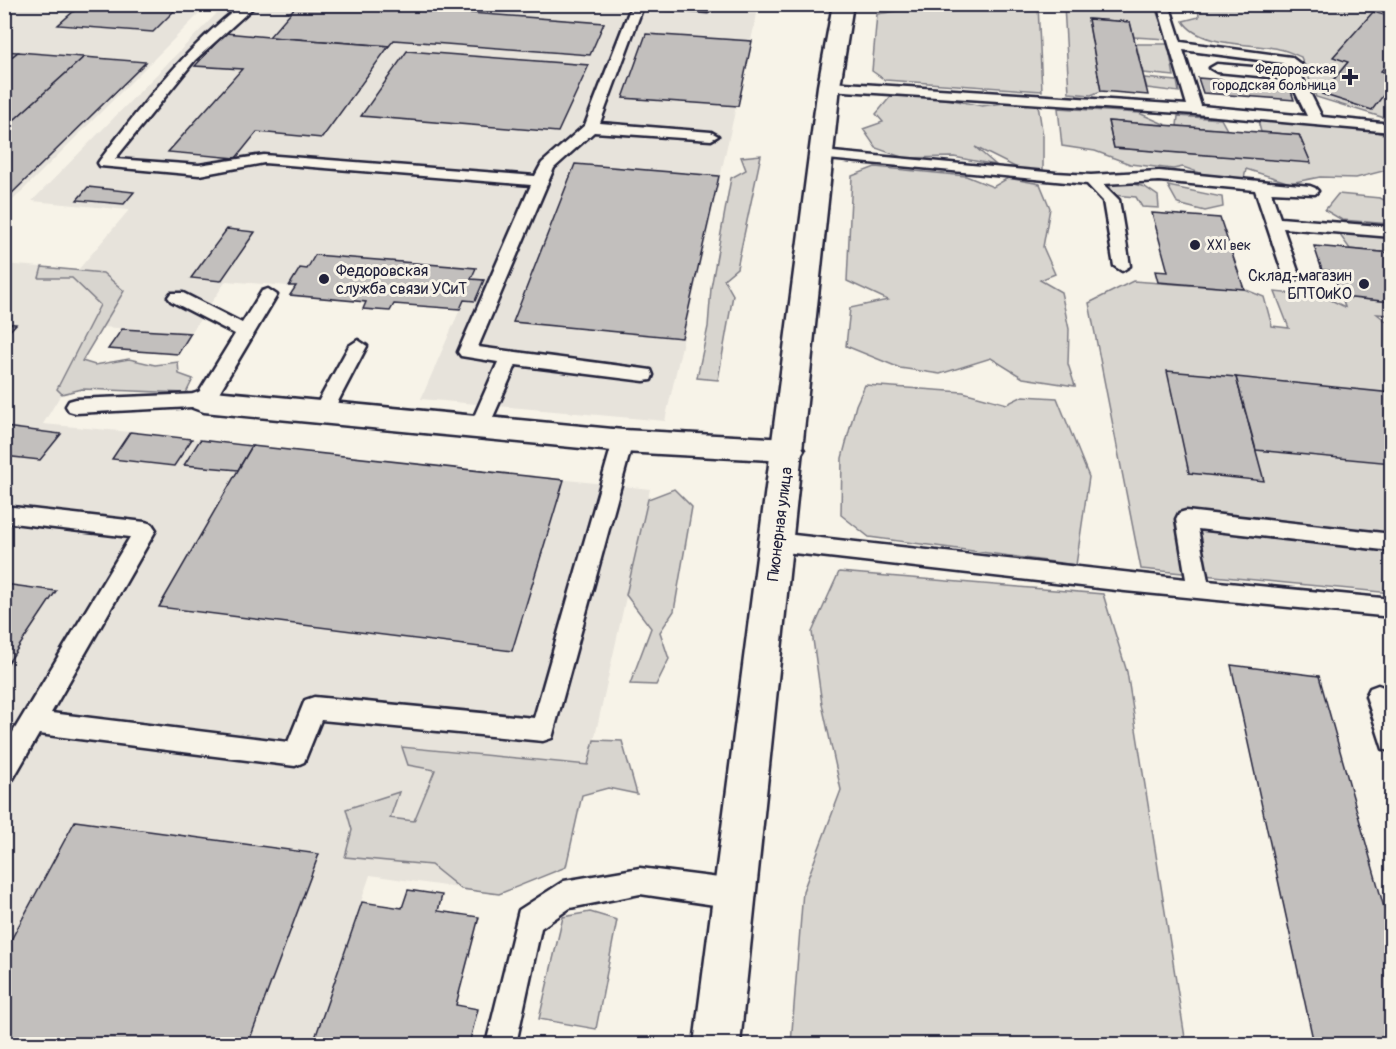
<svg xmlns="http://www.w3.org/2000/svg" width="1396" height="1049" viewBox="0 0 1396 1049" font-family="Pangolin,sans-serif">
<rect width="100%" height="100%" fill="#f7f3e8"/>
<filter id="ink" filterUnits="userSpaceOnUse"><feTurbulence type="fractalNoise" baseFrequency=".0167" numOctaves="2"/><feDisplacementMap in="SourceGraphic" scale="12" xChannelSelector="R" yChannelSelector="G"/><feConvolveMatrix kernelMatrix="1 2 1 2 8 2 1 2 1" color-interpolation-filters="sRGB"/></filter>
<g filter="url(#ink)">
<g fill="#e7e3db">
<path d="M5,5H208L5,208Z"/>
<path d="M225,5H759L665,421L421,399L464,300H475L484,281L471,279L476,268L315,255L307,269L300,268L289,286L226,281L191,333L102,327L43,424L130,432L650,489L566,867L499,894L370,875L313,1044H5L4,264L78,270L129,210L32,201Z"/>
</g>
<g fill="#d8d5cf" stroke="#7d7c85" stroke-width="1.5">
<path d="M896,5H1038L1042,91L885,80L872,71L877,14L898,11Z"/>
<path d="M1064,5H1154L1167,39L1134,37L1130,22L1088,19L1101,91L1091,95L1069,93Z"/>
<path d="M1198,5H1375L1373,12L1334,57L1348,62L1322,93L1372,110L1391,84V114L1388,119L1316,97L1301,57C1294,54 1286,50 1279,49C1252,43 1199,47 1183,21L1199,17Z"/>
<path d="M1136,44H1168L1174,76L1143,73Z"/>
<path d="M1144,78L1177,81L1179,92L1147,88Z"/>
<path d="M891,96L938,97L982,106L1011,102L1038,105L1043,136V170H1021L975,147L996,165L954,157L904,158L876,148L863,129L883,122L876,114Z"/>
<path d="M1058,108L1139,113L1166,125L1108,121L1114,148L1310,162L1299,135L1261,132L1258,121L1364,129L1391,136V169L1356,178L1320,177L1290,183L1246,169L1244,179L1203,174L1183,167L1173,169L1130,164L1095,151L1062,146Z"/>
<path d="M1178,116L1221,119L1227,130L1177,126Z"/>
<path d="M761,155L737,268L724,279L733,295L718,380L697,378L708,327L711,288L731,178L746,170L741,157Z"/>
<path d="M875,167L966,176L993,187L1008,178L1040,184L1050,208L1043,247L1055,274L1040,280L1061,292L1069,329L1068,364L1075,386L1023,378L991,358L940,374L900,368L846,346L850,308L888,300L847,281L852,176Z"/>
<path d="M1126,182L1145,187L1158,196L1159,208L1142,207L1136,197L1113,195L1109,184Z"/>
<path d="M1168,186L1222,197L1223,207L1205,211L1178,204Z"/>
<path d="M1338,194L1380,198L1391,203V224L1342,220L1325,210Z"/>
<path d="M1337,231L1391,236V253L1350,249Z"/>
<path d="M42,267L103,273L124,291L82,361L95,365L129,359L155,365L178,362L179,374L193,379L186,393L82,389L62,394L57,389L100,305L72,278H39Z"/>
<path d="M1133,281L1244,289L1264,297L1272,326L1289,328L1275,292L1325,297L1345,307L1342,297L1391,302V315L1377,314L1391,325V593L1141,569L1089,303Z"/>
<path d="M865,385L963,392L1007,404L1023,396L1057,398L1089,477L1076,565L869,537L841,515L842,458L856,405Z"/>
<path d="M674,489L692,507L674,611L660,632L669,659L656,685L630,684L651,628L626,595L648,499Z"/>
<path d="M839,572L1103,594L1127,672L1186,1044H791L803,891L841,790L822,704L812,632Z"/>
<path d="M594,740L622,741L637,794L608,788L582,795L566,867L499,894L461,889L431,865L345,857L352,830L346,809L399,792L390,818L414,821L435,770L408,765L402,747L588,765Z"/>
<path d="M590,912L617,920L596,1029L539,1019L563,917Z"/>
</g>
<g fill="#c2bfbd" stroke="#22223b" stroke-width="1.5">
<path d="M82,4H137L178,7L153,32L58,25Z"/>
<path d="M298,4H352L604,23L590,55L394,40L389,46L269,37Z"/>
<path d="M1373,12L1392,17V58L1381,71L1392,74V84L1372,110L1322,94L1348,62L1333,57Z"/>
<path d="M1088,19L1130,22L1148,95L1101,91Z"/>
<path d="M225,33L269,37L389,46L322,138L257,132L236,158L168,152L242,69L195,66Z"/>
<path d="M646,34L752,41L738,106L623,98Z"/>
<path d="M4,51L18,52L4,63Z"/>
<path d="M407,51L589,65L558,132L361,116Z"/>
<path d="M18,52L84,57L4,129V63Z"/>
<path d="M84,57L146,62L4,201V129Z"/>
<path d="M1198,78L1289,85L1294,100L1203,93Z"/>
<path d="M1108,121L1299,135L1311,163L1114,148Z"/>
<path d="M575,164L719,176L682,338L513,322Z"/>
<path d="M88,187L134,192L124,204L77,200Z"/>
<path d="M1152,213L1220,218L1244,289L1158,282L1155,271L1168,272Z"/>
<path d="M227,229L255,232L221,281L191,278Z"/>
<path d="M1314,246L1392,253V302L1342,297L1332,271L1322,270Z"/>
<path d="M315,255L476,268L471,279L484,280L475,301L464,300L460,309L394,304L390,311L376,310L363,309L366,302L290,295L296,286H289L300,268L307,269Z"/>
<path d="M4,323L16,324L4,337Z"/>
<path d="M122,329L191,333L178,354L108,349Z"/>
<path d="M1167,371L1236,377L1264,481L1189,473Z"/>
<path d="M1236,377L1392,393V463L1256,450Z"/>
<path d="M5,427L61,434L40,460L4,456Z"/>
<path d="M130,432L192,439L174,466L112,459Z"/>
<path d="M200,440L252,446L238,470L184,465Z"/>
<path d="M252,446L564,480L512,651L159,607Z"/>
<path d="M4,584L56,591L4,669Z"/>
<path d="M1231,665L1319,676L1392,936V1044H1314Z"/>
<path d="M75,821L319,854L248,1044H4V953Z"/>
<path d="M408,890L442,895L438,911L479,917L456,1005L478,1009L469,1044H313L362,902L402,908Z"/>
</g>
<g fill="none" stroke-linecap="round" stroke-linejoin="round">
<g stroke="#22223b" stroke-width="5">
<g id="lane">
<path d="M243,4H257L195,60L115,159L199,165L264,155L535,176L542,163L585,125L632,4H644L600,123L711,132L718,136L711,140L594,132L554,168L478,347L644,369L651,370L653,375L651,380L644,381L516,365L486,433H472L469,428L498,362L461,356L458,352L531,185L264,163L199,175L100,166L98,163L100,160C143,104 186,47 243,4Z"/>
<path d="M647,4H709L714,8L708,12L653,8Z"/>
<path d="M1157,4H1169L1181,42L1291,57L1303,66L1301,75L1322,117L1392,124V132L1195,114L829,90L822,86L829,82L1187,105ZM1183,50L1282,63L1289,67L1288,70L1217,64L1210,68L1217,72L1289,79L1307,116L1201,106Z"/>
<path d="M822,151L1056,173L1091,175L1159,171L1310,186L1315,188L1318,191L1315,194L1271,192L1280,218L1392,227V237L1283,228L1300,277L1292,282L1284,277L1255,190L1159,181L1103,184L1119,200L1130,266L1122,271L1114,266L1103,201L1087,184L817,158L815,155L817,152Z"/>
<path d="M268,289L277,295L211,406L76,413L69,411L66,406L69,401L76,399L198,394L235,334L171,301L168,297L171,293H183L242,323L262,291Z"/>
<path d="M358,340L367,346L332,413L329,418H315L312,413L349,346Z"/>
<path d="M623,434L630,436L633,441L552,738L543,741L321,720L304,762L295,766L39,734L13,779L4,783V747L130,537L4,522V506L145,522L152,524L156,530L51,713L288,742L305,700L314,697L534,718L613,441L616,436Z"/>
<path d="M1186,511L1392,534V551L1198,529L1208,581L1392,599V617L1125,591L776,551L768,548L765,542L768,536L776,533L1186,579L1176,519L1179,513Z"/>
<path d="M1378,685L1386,688L1392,701V752L1383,749L1366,696L1370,688Z"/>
<path d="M640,868L735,880L745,884L749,894L745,904L735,908L640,894L570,908L541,928L516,1044H486L519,910L564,881Z"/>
</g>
</g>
<g stroke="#22223b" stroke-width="5">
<path id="street" d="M204,390L623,430L788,439L799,442L804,450L799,458L788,461L623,452L204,412L193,408L189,401L193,394Z"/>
</g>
<g stroke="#22223b" stroke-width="5">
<path id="secondary" d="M833,4H853L840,86L740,1044H694L818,86Z"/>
</g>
<use href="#lane" fill="#f7f3e8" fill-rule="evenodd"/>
<use href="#street" fill="#f7f3e8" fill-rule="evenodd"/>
<use href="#secondary" fill="#f7f3e8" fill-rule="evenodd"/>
</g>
</g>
<g fill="#22223b" stroke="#f7f3e8" stroke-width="2">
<path d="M1347 68h6v6h6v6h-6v6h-6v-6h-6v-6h6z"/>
<circle cx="1195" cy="245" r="6"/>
<circle cx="324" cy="279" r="6"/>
<circle cx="1364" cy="284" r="6"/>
</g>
<g text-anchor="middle" stroke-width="6" stroke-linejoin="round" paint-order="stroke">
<g font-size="14" fill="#22223b" stroke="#f7f3e8" text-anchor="end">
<text x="1336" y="74">Федоровская<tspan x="1336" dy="16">городская больница</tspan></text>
<text x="1207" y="250" text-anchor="start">XXI век</text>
</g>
<g font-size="16" fill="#22223b" stroke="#f7f3e8" text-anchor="start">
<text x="336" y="276">Федоровская<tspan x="336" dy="18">служба связи УСиТ</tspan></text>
<text x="1352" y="281" text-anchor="end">Склад-магазин<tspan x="1352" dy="18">БПТОиКО</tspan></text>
</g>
<g font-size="16" fill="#22223b" stroke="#f7f3e8">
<text transform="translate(779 524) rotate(-83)" y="6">Пионерная улица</text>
</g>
</g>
<rect width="1396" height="1049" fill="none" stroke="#f7f3e8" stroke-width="24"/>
<rect x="12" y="12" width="1372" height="1025" fill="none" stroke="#22223b" stroke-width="2" filter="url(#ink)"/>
</svg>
